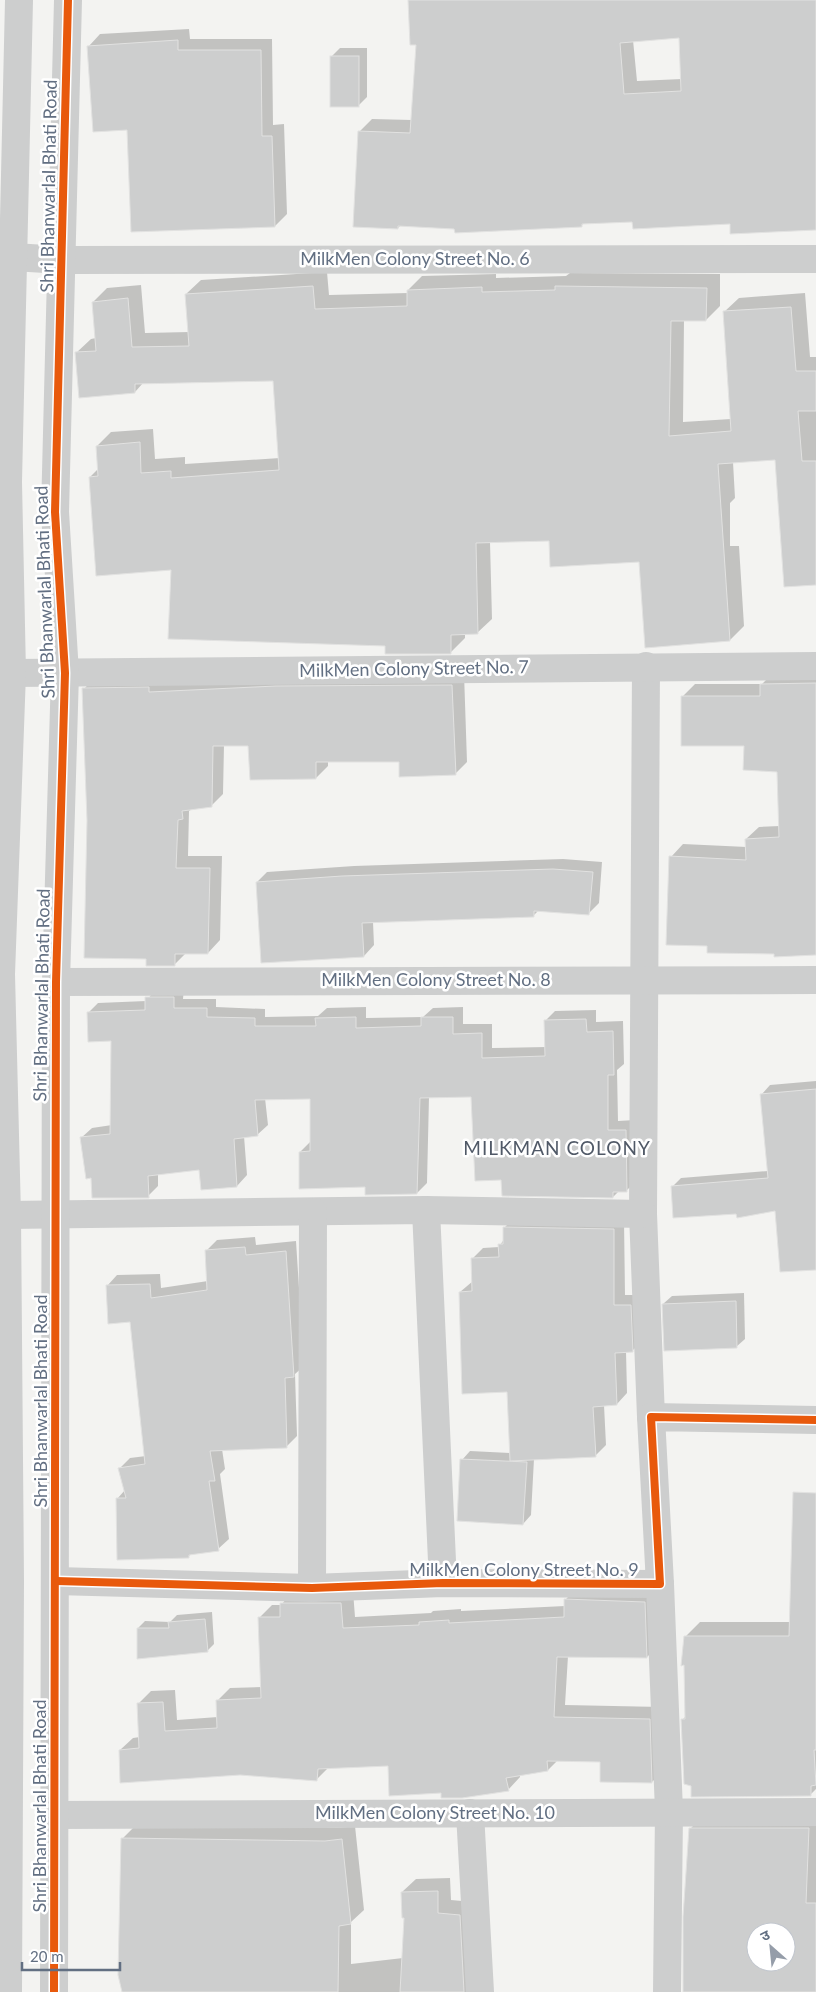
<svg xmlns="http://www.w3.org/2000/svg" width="816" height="1992" viewBox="0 0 816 1992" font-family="Lato,'Noto Sans Devanagari',sans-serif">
<rect width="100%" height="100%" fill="#f3f3f1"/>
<g fill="#0003" fill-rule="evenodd">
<path d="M409,0H816V229L731,233L732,223L633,220L584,223L581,226L456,228L401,225L398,228L359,132L372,119L412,120L417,43ZM680,37L682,79L637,81L633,40Z"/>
<path d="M189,29L190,39H272L273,125L284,124L287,214L275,226L128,128L89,46L100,34Z"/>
<path d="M340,48H367V97L358,106L331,57Z"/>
<path d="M327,272L329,295L408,293V290L422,276L496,274V278L566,276L570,273L720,274V306L706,320H684L683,422L731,419L724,312L739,298L805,293L810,357H816V512L777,459L733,462L735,498L730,503V546H739L744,626L730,640L640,561L550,540L490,542L492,619L477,633H465V638L451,652L387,645L172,569L90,477L98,469L97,446L111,432L153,429L155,459L185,457V464L280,458L275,380L143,383L135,392L76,353L91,339L96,338L93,302L107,288L141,285L145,333L189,332L186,294L201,280Z"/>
<path d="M774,672H816V954L776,953L709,945L671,857L683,844L747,847L746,839L759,827L780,826L778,770L682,697L695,684H762Z"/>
<path d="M464,673L467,762L455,774L400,761H328V766L316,778L249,744L224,745L223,794L211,806L192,809L189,811L188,856H222L220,940L208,953L187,952L174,965L147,958L89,821L84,689L96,676Z"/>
<path d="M563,859L602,862L599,903L588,914L539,910L534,915L373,922L374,945L364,956L257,882L267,872L354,866Z"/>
<path d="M157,988H184L183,999H216V1007L265,1009V1017L318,1016L327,1008L366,1007V1018L423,1017L433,1008L463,1007V1024H492V1048L546,1047L545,1021L555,1011L596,1010V1022L623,1021L624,1064L617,1070L618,1121L635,1120L637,1180L627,1190L619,1191L613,1197L502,1179L472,1096L429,1097L427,1183L417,1193L366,1186L300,1152L310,1142L311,1098H265L268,1125L257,1135L244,1136L247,1175L237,1186L200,1169L158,1174V1186L148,1196L92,1177L81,1138L92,1128L112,1125V1040L88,1013L98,1003L146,1001Z"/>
<path d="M816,1081V1268L776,1210L737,1212L672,1187L681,1178L768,1171L761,1095L770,1085Z"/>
<path d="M515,1217L624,1219L625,1295H641L643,1340L632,1351H626L627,1393L617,1404L604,1405L606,1445L595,1456L534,1459L531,1515L523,1524L462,1460L470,1451L511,1453L508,1391L460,1292L473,1281V1258L483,1248L499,1247L504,1239V1228Z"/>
<path d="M255,1237L256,1245L296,1241L304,1366L295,1374L297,1436L286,1447L222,1449L225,1469L220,1474L229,1539L218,1549L192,1553L189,1556L117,1499L125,1490L120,1468L130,1458L146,1456L131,1320L107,1286L117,1275L160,1274L161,1288L208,1281L206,1251L217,1240Z"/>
<path d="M744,1293L745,1339L736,1347L663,1304L672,1296Z"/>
<path d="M816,1507V1789L810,1795L693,1785L682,1720L687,1715L686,1636L700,1622H791Z"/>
<path d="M578,1587L657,1590L659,1645L647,1657L568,1656L565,1705L662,1707L664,1770L652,1782L602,1760H558L548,1770L520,1774V1777L508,1790L442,1792L390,1764L329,1767L317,1779L120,1750L133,1738L140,1737L138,1704L151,1691L175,1690L177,1720L218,1717V1700L230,1688L262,1687L259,1618L272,1605H281L293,1591H353L355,1617L431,1613L433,1611L461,1609V1611L565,1606V1600Z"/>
<path d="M212,1612L214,1644L207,1651L138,1628L145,1621L170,1622L177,1615Z"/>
<path d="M816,1814V1992H683L690,1829L704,1815ZM756,1932H786V1962H756Z"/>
<path d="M136,1825L339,1828L355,1826L364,1910L351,1922V1964L403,1958L406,1917L402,1892L416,1879L450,1878L451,1900L473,1902L484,1992H123V1838Z"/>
</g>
<g fill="#cdcece" stroke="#e2e2e1" fill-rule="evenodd">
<path d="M408,0H816V230L730,234V224L633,229L632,222L582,224V227L455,233L454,229L398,226V229L353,227L358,131L410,133L416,45H410ZM679,38L681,91L624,94L620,43Z"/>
<path d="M178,40V50H261L262,136H272L275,227L131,232L127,130L93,132L87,46Z"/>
<rect x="330" y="56" width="29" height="51"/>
<path d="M313,286L315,309L407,306V290L482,287V292L555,290V286L707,288L706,321H671L669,436L731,431L723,311L791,307L796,371H816V411H798L802,461H816V585L784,587L775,460L718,464L730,641L645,648L639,562L550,567L549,541L476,543L478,634L451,635V654H385V646L168,639L171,570L96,576L89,477L98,476L96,446L140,442L141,473L171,471V478L279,470L273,381L135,384V393L79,398L75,352L96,351L92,302L128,298L132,347L189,346L185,294Z"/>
<path d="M816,683V955L774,957V954L707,953V946L666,945L669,856L746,860L745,839L779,837L777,772L743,770L744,746H681V696H760V684Z"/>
<path d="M452,685L456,775L399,777V762H316V779L250,780L248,746H213L212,807L182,811L183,819L178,820L176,868H210L208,954H175V966H146V959L84,958L87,821L82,688L149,687V692L276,686Z"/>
<path d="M553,869L593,872L589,915L534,911V917L362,923L364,957L261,963L256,882L342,876Z"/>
<path d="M145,997H174V1008H207V1017L255,1018V1026H316L315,1018L356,1017V1028L421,1026V1017H453V1034L482,1033V1058L545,1056L544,1020L586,1019L587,1032L613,1031L614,1075H608V1130H626L627,1192H613V1198L502,1196L501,1180L475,1181L471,1097L420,1098L417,1194L365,1195V1187L299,1189V1152L310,1151V1099L255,1100L258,1136L234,1139L237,1187L201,1190L199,1170L148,1176L149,1198H92L91,1178L86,1179L80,1137L110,1134L111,1041L88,1042L87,1012L145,1010Z"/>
<path d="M816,1089V1270L780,1272L775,1211L737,1218L736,1214L673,1218L671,1186L768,1178L760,1094Z"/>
<path d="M503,1227L614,1229V1305H631L633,1352L615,1353L617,1405L593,1407L596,1457L510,1461L507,1392L462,1394L459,1292L472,1291L471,1258L499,1257L498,1244H503Z"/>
<path d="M245,1247L246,1255L286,1251L294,1377L285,1378L287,1448L210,1451L215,1481H209L219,1551L189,1555V1558L117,1560L116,1498H126L118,1468L145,1464L130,1322L108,1324L106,1285L150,1284L151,1298L207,1290L205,1250Z"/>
<path d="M736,1301L737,1348L664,1351L662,1304Z"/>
<path d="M460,1459L527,1462L523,1525L457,1521Z"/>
<path d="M793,1492L816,1493V1750H814L816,1785L811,1786V1796L691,1797V1786L684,1784L681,1719H685L684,1665L681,1666L684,1636H789Z"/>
<path d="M564,1599L645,1602L647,1658L557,1657L554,1717L650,1719L652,1783L600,1782V1762L547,1761L548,1771L506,1778L509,1791L462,1798H441V1793L389,1796L388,1766L318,1769L317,1781L240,1775L120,1783L119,1750L139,1748L137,1703L163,1702L165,1731L217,1728L216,1700L261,1698L258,1617H280V1603H341L343,1628L419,1625V1622L449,1620V1623L564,1617Z"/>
<path d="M205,1619L208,1652L137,1659V1628H169L168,1622Z"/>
<path d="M689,1828H809L806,1903H816V1992H683V1917ZM756,1932H786V1962H756Z"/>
<path d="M121,1838L325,1841L342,1839L351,1924L339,1926L338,1992H122L118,1975Z"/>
<path d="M438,1891V1913L460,1915L464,1992H400L404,1918H402L401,1892Z"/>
</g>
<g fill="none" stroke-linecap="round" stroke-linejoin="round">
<g stroke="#cdcece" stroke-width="28">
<path d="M13,257L62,260L816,259"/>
<path d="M646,666L643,1214L651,1417"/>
<path d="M12,673L816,666"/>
<path d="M56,982L816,980"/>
<path d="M426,1210L443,1583"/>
<path d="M7,1215L426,1210L643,1214"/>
<path d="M56,1581L312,1588L443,1583L660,1584L651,1417L816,1420"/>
<path d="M660,1584L669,1811L667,1992"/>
<path d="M312,1588L313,1212"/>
<path d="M470,1813L480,1992"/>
<path d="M54,1815L816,1812"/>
<path d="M8,1992L10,1581L7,1215L1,974L12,673L8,482L19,0"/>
<path d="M54,1992L56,982L65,673L55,512L68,0"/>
</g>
<g stroke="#fff" stroke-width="11">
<g id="cycleway">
<path d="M56,1581L312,1588L443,1583L660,1584L651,1417L816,1420"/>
<path d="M54,1992L56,982L65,673L55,512L68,0"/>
</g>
</g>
<use href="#cycleway" stroke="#e8590c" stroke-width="8"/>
</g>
<g text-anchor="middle" stroke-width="5" stroke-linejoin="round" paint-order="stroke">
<g font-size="18" fill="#626f82" stroke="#fff">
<text transform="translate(49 186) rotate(-89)" y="6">Shri Bhanwarlal Bhati Road</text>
<text x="415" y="265">MilkMen Colony Street No. 6</text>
<text transform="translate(45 592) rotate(-92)" y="6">Shri Bhanwarlal Bhati Road</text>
<text transform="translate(414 669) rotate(-1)" y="6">MilkMen Colony Street No. 7</text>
<text x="436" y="986">MilkMen Colony Street No. 8</text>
<text transform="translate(42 995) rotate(-89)" y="6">Shri Bhanwarlal Bhati Road</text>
<text transform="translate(41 1401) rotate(-90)" y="6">Shri Bhanwarlal Bhati Road</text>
<text x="524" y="1576">MilkMen Colony Street No. 9</text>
<text transform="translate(40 1806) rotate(-90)" y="6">Shri Bhanwarlal Bhati Road</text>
<text x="435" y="1819">MilkMen Colony Street No. 10</text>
</g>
<g font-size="19" letter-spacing="1" fill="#505967" stroke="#fff">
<text x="557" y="1155">MILKMAN COLONY</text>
</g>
</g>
<g transform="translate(771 1947) rotate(333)"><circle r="24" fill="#ffffff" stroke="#c0c5cd"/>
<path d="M0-4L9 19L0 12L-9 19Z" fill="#959da9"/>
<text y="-8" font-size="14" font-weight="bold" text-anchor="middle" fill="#626f82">उ</text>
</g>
<path d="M22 1962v8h98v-8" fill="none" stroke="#626f82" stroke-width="2.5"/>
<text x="30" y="1962" font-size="15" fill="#626f82" stroke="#ffffff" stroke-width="4" paint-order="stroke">20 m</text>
</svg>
